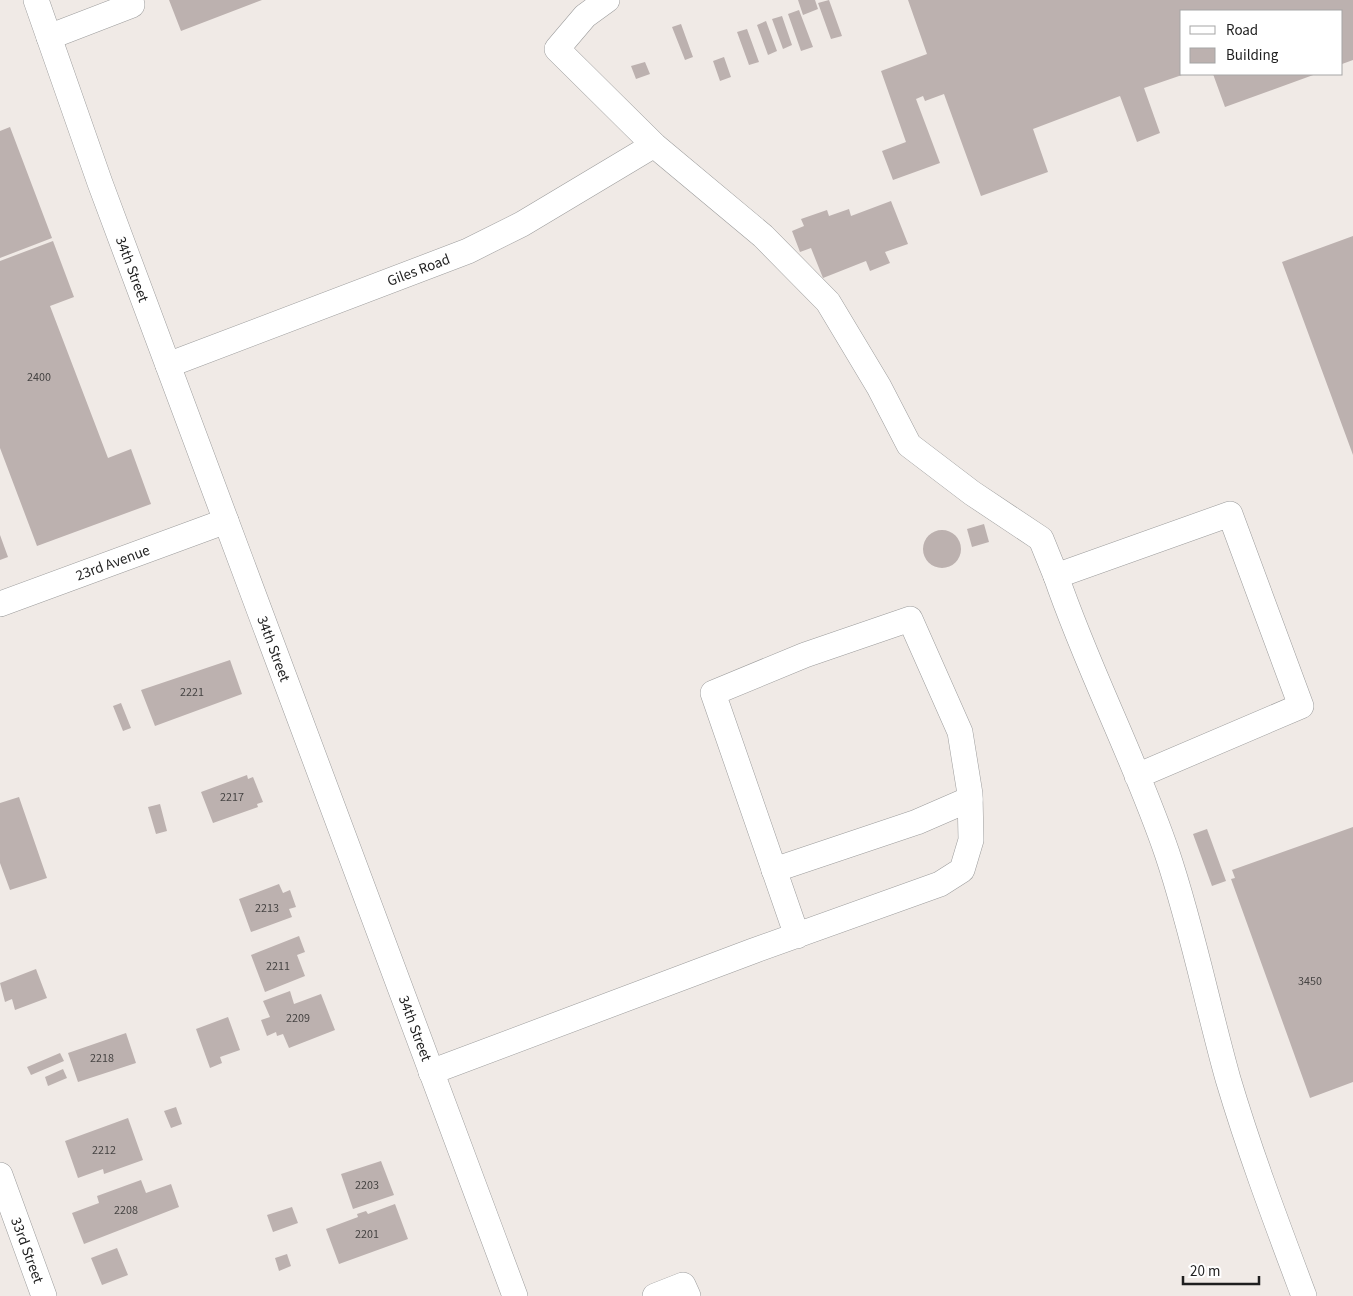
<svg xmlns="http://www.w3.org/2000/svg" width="1353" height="1296" font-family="'Source Sans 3',sans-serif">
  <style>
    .building { fill: #bcb1af }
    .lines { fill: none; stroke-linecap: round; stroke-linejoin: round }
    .minor-casing { stroke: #9c9c9c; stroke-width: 26 }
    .minor { stroke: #fff; stroke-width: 25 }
    .labels { text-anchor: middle; stroke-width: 4.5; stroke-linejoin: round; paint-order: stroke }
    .number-label { font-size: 12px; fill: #464443 }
    .street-label { font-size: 15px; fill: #1f1f1f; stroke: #fff }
  </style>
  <rect width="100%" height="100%" fill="#f0eae6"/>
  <path class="building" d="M169,0H262L181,31Z
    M798,0H815L818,9L803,15Z
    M829,0L842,36L831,39L818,3Z
    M908,0H1353V60L1342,64V11H1182V75L1144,88L1160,133L1137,142L1120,96L1033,129L1048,172L981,196L944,94L925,101L923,96L916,99L940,163L893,180L882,151L906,142L881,71L927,54Z
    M799,10L813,47L801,51L788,14Z
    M782,16L792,45L783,49L772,19Z
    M766,21L777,51L768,55L757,25Z
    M681,24L693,57L685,60L672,27Z
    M747,29L759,62L749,65L737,32Z
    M724,57L731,77L720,81L713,61Z
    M645,62L650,74L636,79L631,66Z
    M1213,74H1316L1225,107Z
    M10,127L52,238L0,258V131Z
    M891,201L908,244L885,252L890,263L870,271L866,261L823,278L811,248L800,252L792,231L804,226L801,219L827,210L829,216L849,209L851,216Z
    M1353,236V455L1282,262Z
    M53,241L74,297L50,306L108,458L131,449L151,504L37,546L0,448V261Z
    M984,524L989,542L972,547L967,529Z
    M923 549a19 19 0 1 1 38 0a19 19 0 1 1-38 0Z
    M0,535L8,557L0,560Z
    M230,660L242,694L155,726L141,690Z
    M121,703L131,728L123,731L113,706Z
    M247,775L248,779L253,777L263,802L257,804L258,807L213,823L201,792Z
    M19,797L47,878L10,890L0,863V803Z
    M160,804L167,831L156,834L148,807Z
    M1353,827V1082L1310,1098L1231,879L1235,878L1232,870Z
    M1207,829L1226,881L1212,886L1193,834Z
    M279,884L283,893L290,890L296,907L289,909L292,917L251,932L239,899Z
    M299,936L305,952L297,955L305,976L265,992L251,955Z
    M36,969L47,998L15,1010L12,999L5,1002L0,983Z
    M290,991L294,1004L321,994L335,1030L289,1048L283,1034L277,1036L276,1032L267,1036L261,1020L270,1017L263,1001Z
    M228,1017L240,1050L220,1057L222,1063L210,1068L196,1029Z
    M126,1033L136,1063L78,1082L68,1053Z
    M60,1053L64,1061L31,1075L27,1067Z
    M63,1069L67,1078L48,1086L45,1077Z
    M176,1107L182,1124L171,1128L164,1111Z
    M128,1118L143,1160L104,1174L103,1169L78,1178L65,1141Z
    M381,1161L394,1195L353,1209L341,1174Z
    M141,1180L146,1193L171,1184L179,1207L84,1244L72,1213L99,1203L97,1196Z
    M395,1204L408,1239L339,1264L326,1229L358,1217L357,1214L366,1211L368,1214Z
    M292,1207L298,1223L273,1232L267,1215Z
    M117,1248L128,1275L102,1285L91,1258Z
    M287,1254L291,1266L279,1271L275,1258Z"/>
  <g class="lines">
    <defs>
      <g id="minor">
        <path id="s1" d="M36,0L100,183L515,1296"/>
        <path d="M607,0L585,16L557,49L654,145L763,236L828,302L879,387L909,445L972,493L1041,539L1056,576"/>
        <path d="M49,37L132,5L131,0"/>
        <path id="s2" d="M168,365L468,251L522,224L654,145"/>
        <path id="s3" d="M0,604L226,521"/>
        <path d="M1137,776L1301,706L1230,514L1056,576C1088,670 1135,759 1167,853C1192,927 1207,1004 1228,1079C1250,1153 1277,1224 1304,1296"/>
        <path d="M774,870L917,822L970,799"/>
        <path d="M431,1072L753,951L940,884L962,870L971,840L970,794L960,732L910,619L805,655L713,693L797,936"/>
        <path id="s4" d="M0,1175L44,1296"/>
        <path d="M655,1296L683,1285L688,1296"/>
      </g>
    </defs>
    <use href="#minor" class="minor-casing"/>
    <use href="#minor" class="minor"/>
  </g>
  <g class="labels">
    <g class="number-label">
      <text x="39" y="381">2400</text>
      <text x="192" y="696">2221</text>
      <text x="232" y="801">2217</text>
      <text x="267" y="912">2213</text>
      <text x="278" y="970">2211</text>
      <text x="1310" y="985">3450</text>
      <text x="298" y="1022">2209</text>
      <text x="102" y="1062">2218</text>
      <text x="104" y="1154">2212</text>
      <text x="367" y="1189">2203</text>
      <text x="126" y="1214">2208</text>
      <text x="367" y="1238">2201</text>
    </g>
    <g class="street-label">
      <text dy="5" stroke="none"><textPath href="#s1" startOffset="286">34th Street</textPath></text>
      <text dy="5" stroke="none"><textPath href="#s2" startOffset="268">Giles Road</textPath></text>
      <text dy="5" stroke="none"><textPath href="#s3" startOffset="120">23rd Avenue</textPath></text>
      <text dy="5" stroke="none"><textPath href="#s1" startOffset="691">34th Street</textPath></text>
      <text dy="5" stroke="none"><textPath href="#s1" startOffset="1096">34th Street</textPath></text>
      <text dy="5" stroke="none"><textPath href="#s4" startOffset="80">33rd Street</textPath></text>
    </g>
  </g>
  <rect x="1180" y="10" width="162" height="65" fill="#ffffff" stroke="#a5a5a5"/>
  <rect x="1190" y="26" width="25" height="8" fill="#ffffff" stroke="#a5a5a5"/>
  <text x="1226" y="35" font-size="15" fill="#1f1f1f">Road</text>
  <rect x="1190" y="48" width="25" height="15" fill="#bcb1af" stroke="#a5a5a5"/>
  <text x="1226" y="60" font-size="15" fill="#1f1f1f">Building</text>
  <path d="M1183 1276v8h76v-8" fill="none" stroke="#1f1f1f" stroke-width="2.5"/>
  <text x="1190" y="1276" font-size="15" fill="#1f1f1f" stroke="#ffffff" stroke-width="4" paint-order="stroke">20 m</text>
</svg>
